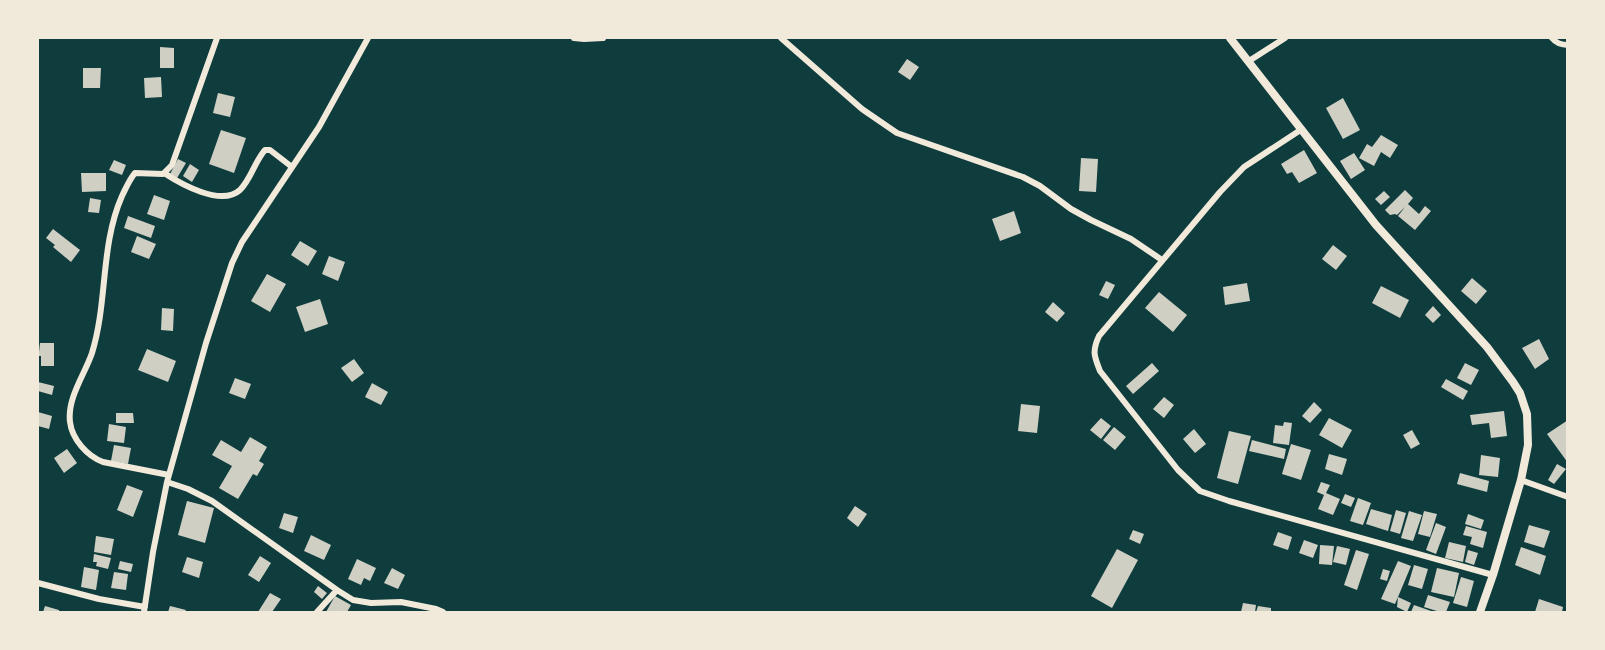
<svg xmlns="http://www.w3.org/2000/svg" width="1605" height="650" font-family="'Nunito Sans',sans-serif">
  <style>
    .building { fill: #cfcfc3 }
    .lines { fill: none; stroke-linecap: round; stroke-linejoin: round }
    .minor { stroke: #f1e9da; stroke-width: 6 }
    .secondary { stroke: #f1e9da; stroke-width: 8 }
  </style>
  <rect width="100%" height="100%" fill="#0f3d3e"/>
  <path class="building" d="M160,47L174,48V68H160Z
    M907,59L919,67L910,80L898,72Z
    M83,68H101L100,88H83Z
    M161,77L162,97L145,98L144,78Z
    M218,93L235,97L230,117L213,113Z
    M1343,98L1360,130L1343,139L1326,108Z
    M221,130L246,138L234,173L209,164Z
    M1381,135L1398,145L1390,158L1381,152L1374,166L1359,158L1367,144L1372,147Z
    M1304,150L1317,173L1299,183L1292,172L1287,174L1281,164Z
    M1354,153L1365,170L1351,179L1340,161Z
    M1081,158L1098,159L1096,192L1079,191Z
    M178,159L186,163L177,178L170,174Z
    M114,160L126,165L122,175L109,170Z
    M190,164L199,170L192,182L183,176Z
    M81,173H106V191L82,192Z
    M1405,190L1413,198L1408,204L1419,214L1425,206L1431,211L1415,230L1398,216L1405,207L1397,215L1395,214L1390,215L1385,210Z
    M1384,191L1390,197L1381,205L1375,199Z
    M154,195L170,201L164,220L147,214Z
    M90,198L101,200L99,213L88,212Z
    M1014,211L1021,233L1000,241L992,219Z
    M128,216L155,226L151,238L124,228Z
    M53,229L80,250L71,262L53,247L55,245L46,238Z
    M137,236L156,244L149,259L131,252Z
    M300,241L317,251L308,266L291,255Z
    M1333,245L1347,256L1336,270L1322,259Z
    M329,256L345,262L338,281L322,274Z
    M267,274L286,284L270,312L251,301Z
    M1472,278L1487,291L1476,304L1461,291Z
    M1106,281L1115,285L1108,299L1099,295Z
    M1247,283L1250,301L1225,305L1223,287Z
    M1381,286L1409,300L1400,318L1372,303Z
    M1159,292L1187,315L1173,332L1145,308Z
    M320,299L328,324L305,332L296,307Z
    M1053,302L1065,313L1057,322L1045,312Z
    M1433,306L1441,315L1433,323L1425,315Z
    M162,308L174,309L173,331L161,330Z
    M1539,339L1549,359L1535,369L1522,348Z
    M40,343H54V366H41V356H38V352H39Z
    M147,349L176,361L168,382L138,370Z
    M354,359L364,373L352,382L341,368Z
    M1152,363L1159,371L1133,394L1126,386Z
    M1465,363L1479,370L1471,385L1457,378Z
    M235,378L251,384L245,399L229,393Z
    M1446,379L1468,391L1463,400L1441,387Z
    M38,382L54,386L52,395L38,391Z
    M372,383L388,392L381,405L365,397Z
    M1164,397L1174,405L1164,418L1153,409Z
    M1314,402L1322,410L1310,423L1302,416Z
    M1021,404L1040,406L1037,433L1018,431Z
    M1504,411L1507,436L1491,438L1489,423L1472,425L1470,415Z
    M38,412L52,416L49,429L38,426Z
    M116,413H133L134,423H116Z
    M1101,418L1111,426L1101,439L1090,430Z
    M1329,418L1352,430L1342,448L1319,435Z
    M1568,420V463L1547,434Z
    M1284,422L1292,423L1289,445L1273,443L1275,425L1283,426Z
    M109,424L126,427L124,443L107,441Z
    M1114,427L1126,437L1115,450L1103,440Z
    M1194,429L1206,444L1195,453L1183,439Z
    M1412,430L1420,444L1411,449L1403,435Z
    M1229,431L1251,436L1238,484L1217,478Z
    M250,437L267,447L259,461L264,464L257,476L253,474L238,499L219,488L232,466L212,455L221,440L241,452Z
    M1252,440L1286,449L1284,459L1249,451Z
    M1291,444L1311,450L1301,480L1282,474Z
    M114,445L131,448L128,464L111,461Z
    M67,449L77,463L64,473L54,458Z
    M1329,454L1347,459L1342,475L1325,469Z
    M1481,455L1500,458L1498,477L1479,475Z
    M1557,464L1566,469L1554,484L1548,480Z
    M1460,473L1489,481L1487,492L1457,484Z
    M1321,482L1330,485L1326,493L1340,499L1333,515L1318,509L1324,495L1317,492Z
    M127,485L143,491L133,517L117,510Z
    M1345,494L1355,498L1351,507L1341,503Z
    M1358,498L1371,503L1363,525L1350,521Z
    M187,501L214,508L205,543L178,535Z
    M855,506L867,514L858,527L847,518Z
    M1371,509L1392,515L1388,531L1366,524Z
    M1396,510L1406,513L1400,534L1390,531Z
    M1409,511L1422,515L1413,541L1401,538Z
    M1424,511L1437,514L1430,537L1418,534Z
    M284,513L298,517L293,533L279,528Z
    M1468,514L1484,520L1481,529L1465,524Z
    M1436,523L1446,527L1436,554L1426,550Z
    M1529,525L1550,531L1544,548L1524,542Z
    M1466,526L1487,532L1483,548L1470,544L1472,537L1463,535Z
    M1133,530L1144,534L1140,544L1129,539Z
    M1278,532L1292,537L1288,550L1273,545Z
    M311,535L331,545L324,560L304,551Z
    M96,536L114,539L111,555L94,552Z
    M1304,540L1318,545L1313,558L1299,553Z
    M1449,542L1466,546L1463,562L1445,558Z
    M1320,545L1334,546L1332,565L1319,564Z
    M1337,546L1350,549L1346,565L1333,562Z
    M1521,547L1546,556L1540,575L1515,565Z
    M1117,549L1138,560L1112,608L1091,596Z
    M1356,550L1369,554L1357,590L1344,585Z
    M1468,550L1478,553L1474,565L1465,562Z
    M94,554L111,558L108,569L96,566L97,562H93Z
    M260,556L271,563L259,582L248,575Z
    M187,557L203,562L199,578L182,572Z
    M357,559L376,568L370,581L364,578L361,585L348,579Z
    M120,561L133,564L131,572L118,569Z
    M1398,561L1411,566L1398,597L1411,603L1407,612H1404L1405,611L1397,607L1398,597L1395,604L1381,599Z
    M1414,565L1428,569L1422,589L1408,585Z
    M84,567L99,570L96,590L81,587Z
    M392,568L405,575L398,589L384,583Z
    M1437,568L1459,573L1454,597L1431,592Z
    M1383,569L1390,571L1387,581L1380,579Z
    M114,572L128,574L126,590L111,588Z
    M1461,577L1474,581L1467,607L1453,603Z
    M318,586L327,593L322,599L314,592Z
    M270,593L281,599L272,612H258Z
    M1428,595L1450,602L1446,612H1440L1424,607Z
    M335,596L351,605L347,612H326Z
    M1539,599L1563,607L1562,612H1535Z
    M1243,603L1256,605L1255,612H1241Z
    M1414,605L1434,612H1411Z
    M45,606L59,610V612H43Z
    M170,606L186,610L185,612H168Z
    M1258,606L1271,608V612H1256Z"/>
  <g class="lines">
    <path class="minor" d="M574,38L584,39L603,38
      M781,38L862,109L897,133L1023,177L1040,186L1071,209L1091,220L1131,239L1162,260
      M1552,38C1556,43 1561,45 1568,45
      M1249,61L1285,38
      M1302,129L1244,167L1220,192L1099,336C1092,351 1094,356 1100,371L1178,470L1200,491L1229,501L1493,575
      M164,173C181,184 221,207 240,190C251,179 255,161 265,150H270L292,167
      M169,475L103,462C87,456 72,439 70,422C67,398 85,374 92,353C108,301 100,246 122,196C126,188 129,180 135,173L163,174L172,165L217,38
      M1521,480L1568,497
      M167,482L188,489L212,501L337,590L353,600L371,603L401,602L436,609L443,612
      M38,583L99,599L145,607
      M144,612L153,552L167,482L206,343L232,263L242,242L319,127L368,38
      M317,612L337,590"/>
    <path class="secondary" d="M1230,38L1376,225L1487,347L1513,382L1520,393L1527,414L1528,445L1521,480L1493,575L1480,612"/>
  </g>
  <rect width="1605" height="650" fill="none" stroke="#f1e9da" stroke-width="78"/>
</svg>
